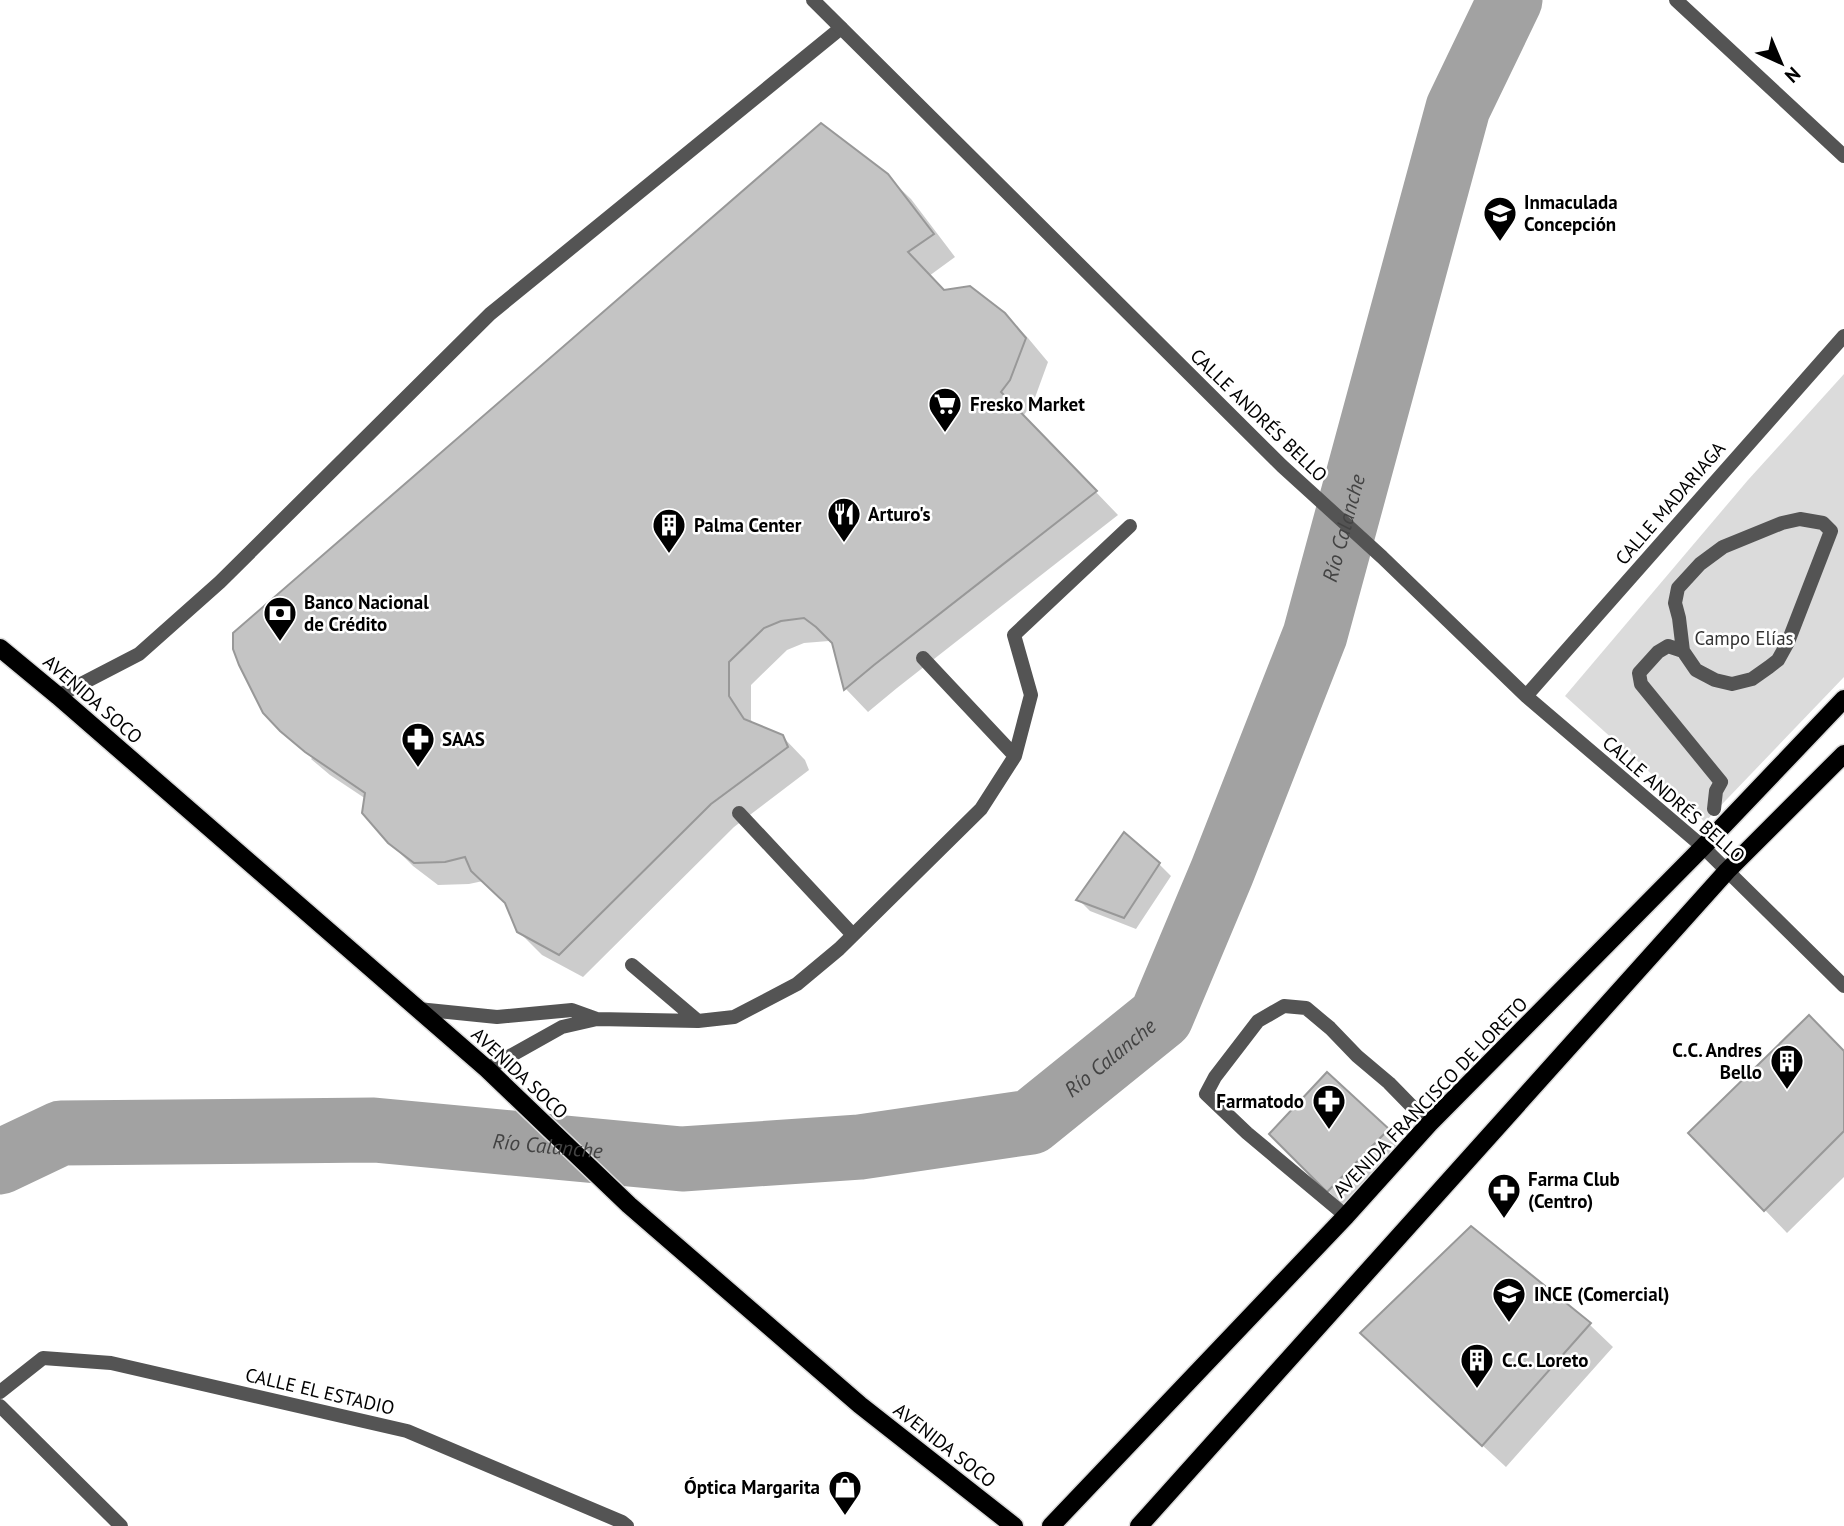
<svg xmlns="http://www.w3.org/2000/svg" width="1844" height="1526" font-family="'PT Sans',sans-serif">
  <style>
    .green { fill: #dbdbdb }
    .shadow { fill: #0003 }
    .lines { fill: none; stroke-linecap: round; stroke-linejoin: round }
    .river { stroke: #a2a2a2; stroke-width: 65 }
    .building { fill: #c4c4c4; stroke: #989898; stroke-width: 2 }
    .primary-casing { stroke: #dbdbdb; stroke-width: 21 }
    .lane { stroke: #545454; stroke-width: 14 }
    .street { stroke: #545454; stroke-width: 14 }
    .primary { stroke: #000; stroke-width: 18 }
    .labels { text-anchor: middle; stroke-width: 5; stroke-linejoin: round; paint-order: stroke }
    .poi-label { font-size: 19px; font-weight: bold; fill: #000; stroke: #fff; text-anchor: start }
    .street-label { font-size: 19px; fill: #000; stroke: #fff }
    .park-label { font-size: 19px; fill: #323232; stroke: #fff }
    .water-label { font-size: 21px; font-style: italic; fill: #434343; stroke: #fff }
  </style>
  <rect width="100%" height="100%" fill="#fff"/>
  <path class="green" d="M1844,374V677L1705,822L1565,696L1748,480Z"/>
  <path class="shadow" d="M887,176L911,199L955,257L929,276L944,292L1004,314L1028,338L1048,362L1033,403L1023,416L1118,515L897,688L868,712L846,689L834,644L829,641L804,643L787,650L751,685V720L754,725L782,736L805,760L809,770L734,827L583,977L542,955L518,931L508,905L483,881L469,884L438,885L413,866L389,842L366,799L330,775L311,759Z
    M1159,864L1171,876L1136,929L1090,911L1079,900Z
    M1844,1053V1177L1787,1233L1765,1210Z
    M1388,1130L1405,1147L1345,1208L1271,1134Z
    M1471,1228L1590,1325L1613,1347L1506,1467L1385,1356Z"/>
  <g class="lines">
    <path class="river" id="s1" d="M0,1162L61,1133L374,1130L682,1159L860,1147L1031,1122L1161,1017L1222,872L1315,635L1458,108L1510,0"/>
  </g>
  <path class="building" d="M821,123L888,174L934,234L908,252L944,290L970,286L1005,313L1026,338L1010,380L1001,392L1097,491L874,665L844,690L832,643L816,627L804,618L781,621L764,628L729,662V696L744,719L783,735L788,747L711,804L559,955L517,932L505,903L471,871L465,857L445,862L414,863L388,843L362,813L365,793L305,752L280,731L263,713L239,665L233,649V633Z
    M1124,832L1160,863L1124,918L1076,900Z
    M1809,1015L1844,1051V1131L1764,1211L1688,1133Z
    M1327,1072L1389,1129L1327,1192L1269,1134Z
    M1471,1226L1591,1323L1482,1446L1360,1333Z"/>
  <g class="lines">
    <defs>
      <path id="primary" d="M0,648L58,696L487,1069L629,1205L860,1405L1014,1526
        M1051,1526L1346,1216L1429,1124L1703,847L1844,699
        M1139,1526L1727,871L1844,754"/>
    </defs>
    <use href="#primary" class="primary-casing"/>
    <path class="lane" d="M923,658L1015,756
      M58,696L139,654L220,582L490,314L841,28
      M739,813L853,935
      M632,965L698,1021
      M418,1009L497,1017L572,1010L597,1019
      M487,1069L562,1027L597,1019L698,1021L734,1017L797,984L839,949L981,809L1015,756L1031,695L1014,635L1130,526
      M1346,1216L1247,1133L1206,1094L1215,1077L1258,1021L1284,1006L1306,1008L1330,1028L1357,1056L1389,1083L1429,1124"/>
    <path class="street" d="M813,0L1282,466L1382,557L1526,696L1703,847L1844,986
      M1676,0L1844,156
      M1683,651L1679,618L1675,603L1678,588L1700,564L1723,547L1782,523L1800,519L1823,523L1831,531L1788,642L1778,660L1769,667L1752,679L1732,684L1715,680L1696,670L1683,651L1668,646L1658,652L1639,673L1641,684L1721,782L1716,791L1714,809
      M1526,696L1844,336
      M0,1392L43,1358L111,1363L407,1431L622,1522L627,1526
      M0,1406L121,1526"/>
    <use href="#primary" class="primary"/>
  </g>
  <defs>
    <symbol id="school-pin" viewBox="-11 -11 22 30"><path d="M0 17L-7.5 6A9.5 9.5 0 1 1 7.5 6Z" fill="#000" stroke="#fff"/><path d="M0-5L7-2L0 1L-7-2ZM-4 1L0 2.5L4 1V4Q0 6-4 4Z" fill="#fff"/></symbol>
    <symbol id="supermarket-pin" viewBox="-11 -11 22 30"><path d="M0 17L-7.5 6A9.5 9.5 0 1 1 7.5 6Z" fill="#000" stroke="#fff"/><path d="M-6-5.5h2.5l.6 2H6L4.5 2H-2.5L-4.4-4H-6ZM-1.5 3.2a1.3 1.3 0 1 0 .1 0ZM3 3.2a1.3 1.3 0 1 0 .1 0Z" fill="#fff"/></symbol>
    <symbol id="restaurant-pin" viewBox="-11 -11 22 30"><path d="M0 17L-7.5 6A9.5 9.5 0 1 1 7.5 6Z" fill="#000" stroke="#fff"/><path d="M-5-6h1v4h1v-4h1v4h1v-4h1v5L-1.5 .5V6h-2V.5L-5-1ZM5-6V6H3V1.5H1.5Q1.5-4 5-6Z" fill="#fff"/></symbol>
    <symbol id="building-pin" viewBox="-11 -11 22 30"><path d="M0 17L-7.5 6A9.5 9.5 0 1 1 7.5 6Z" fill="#000" stroke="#fff"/><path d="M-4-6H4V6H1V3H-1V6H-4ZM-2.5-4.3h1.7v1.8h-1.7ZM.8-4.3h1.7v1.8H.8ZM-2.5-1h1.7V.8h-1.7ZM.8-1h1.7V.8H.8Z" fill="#fff"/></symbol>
    <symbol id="bank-pin" viewBox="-11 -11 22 30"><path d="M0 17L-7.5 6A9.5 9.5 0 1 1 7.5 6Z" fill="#000" stroke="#fff"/><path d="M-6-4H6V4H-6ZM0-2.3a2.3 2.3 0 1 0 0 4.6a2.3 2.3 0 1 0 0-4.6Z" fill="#fff"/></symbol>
    <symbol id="pharmacy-pin" viewBox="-11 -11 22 30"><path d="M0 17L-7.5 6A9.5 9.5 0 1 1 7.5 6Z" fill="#000" stroke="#fff"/><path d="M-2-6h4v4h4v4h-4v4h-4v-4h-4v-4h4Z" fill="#fff"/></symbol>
    <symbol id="shop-pin" viewBox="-11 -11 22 30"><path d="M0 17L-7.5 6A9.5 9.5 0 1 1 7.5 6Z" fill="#000" stroke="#fff"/><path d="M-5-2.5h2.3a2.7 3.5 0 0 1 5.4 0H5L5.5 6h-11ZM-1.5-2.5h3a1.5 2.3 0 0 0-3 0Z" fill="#fff"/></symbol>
  </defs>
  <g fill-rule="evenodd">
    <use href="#school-pin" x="1481" y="194" width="38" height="52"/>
    <use href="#supermarket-pin" x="926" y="385" width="38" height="52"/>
    <use href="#restaurant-pin" x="825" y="495" width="38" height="52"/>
    <use href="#building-pin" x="650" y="506" width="38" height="52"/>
    <use href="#bank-pin" x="261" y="594" width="38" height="52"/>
    <use href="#pharmacy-pin" x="399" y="720" width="38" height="52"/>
    <use href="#building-pin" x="1768" y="1042" width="38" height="52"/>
    <use href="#pharmacy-pin" x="1310" y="1082" width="38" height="52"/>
    <use href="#pharmacy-pin" x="1485" y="1171" width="38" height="52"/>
    <use href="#school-pin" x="1490" y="1275" width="38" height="52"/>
    <use href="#building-pin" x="1458" y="1341" width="38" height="52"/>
    <use href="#shop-pin" x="826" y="1468" width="38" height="52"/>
  </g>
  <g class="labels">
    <g class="poi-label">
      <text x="1524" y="209">Inmaculada<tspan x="1524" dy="22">Concepción</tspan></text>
      <text x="970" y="411">Fresko Market</text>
      <text x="868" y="521">Arturo's</text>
      <text x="694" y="532">Palma Center</text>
      <text x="304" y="609">Banco Nacional<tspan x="304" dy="22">de Crédito</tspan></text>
      <text x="442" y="746">SAAS</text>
      <text x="1762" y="1057" text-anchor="end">C.C. Andres<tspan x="1762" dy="22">Bello</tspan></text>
      <text x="1304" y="1108" text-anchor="end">Farmatodo</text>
      <text x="1528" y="1186">Farma Club<tspan x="1528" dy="22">(Centro)</tspan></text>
      <text x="1534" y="1301">INCE (Comercial)</text>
      <text x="1502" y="1367">C.C. Loreto</text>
      <text x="820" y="1494" text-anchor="end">Óptica Margarita</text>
    </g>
    <g class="street-label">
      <text transform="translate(1259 415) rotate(44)" y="7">CALLE ANDRÉS BELLO</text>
      <text transform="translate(1670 503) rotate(-49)" y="7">CALLE MADARIAGA</text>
      <text transform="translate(93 699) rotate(41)" y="7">AVENIDA SOCO</text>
      <text transform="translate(1674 799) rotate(41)" y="7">CALLE ANDRÉS BELLO</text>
      <text transform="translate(520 1073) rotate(43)" y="7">AVENIDA SOCO</text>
      <text transform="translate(1430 1097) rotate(-46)" y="7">AVENIDA FRANCISCO DE LORETO</text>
      <text transform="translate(320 1391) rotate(13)" y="7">CALLE EL ESTADIO</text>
      <text transform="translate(945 1445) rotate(38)" y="7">AVENIDA SOCO</text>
    </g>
    <g class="park-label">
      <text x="1744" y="645">Campo Elías</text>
    </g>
    <g class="water-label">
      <text dy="7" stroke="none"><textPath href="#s1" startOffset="1731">Río Calanche</textPath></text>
      <text dy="7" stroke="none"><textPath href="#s1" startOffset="1143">Río Calanche</textPath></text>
      <text dy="7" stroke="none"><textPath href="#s1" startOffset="555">Río Calanche</textPath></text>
    </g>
  </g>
  <g transform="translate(1781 63) rotate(136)" stroke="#ffffff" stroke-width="5" paint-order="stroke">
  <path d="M0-5L12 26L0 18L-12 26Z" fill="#000000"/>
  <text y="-10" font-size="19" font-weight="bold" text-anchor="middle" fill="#000000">N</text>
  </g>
</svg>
